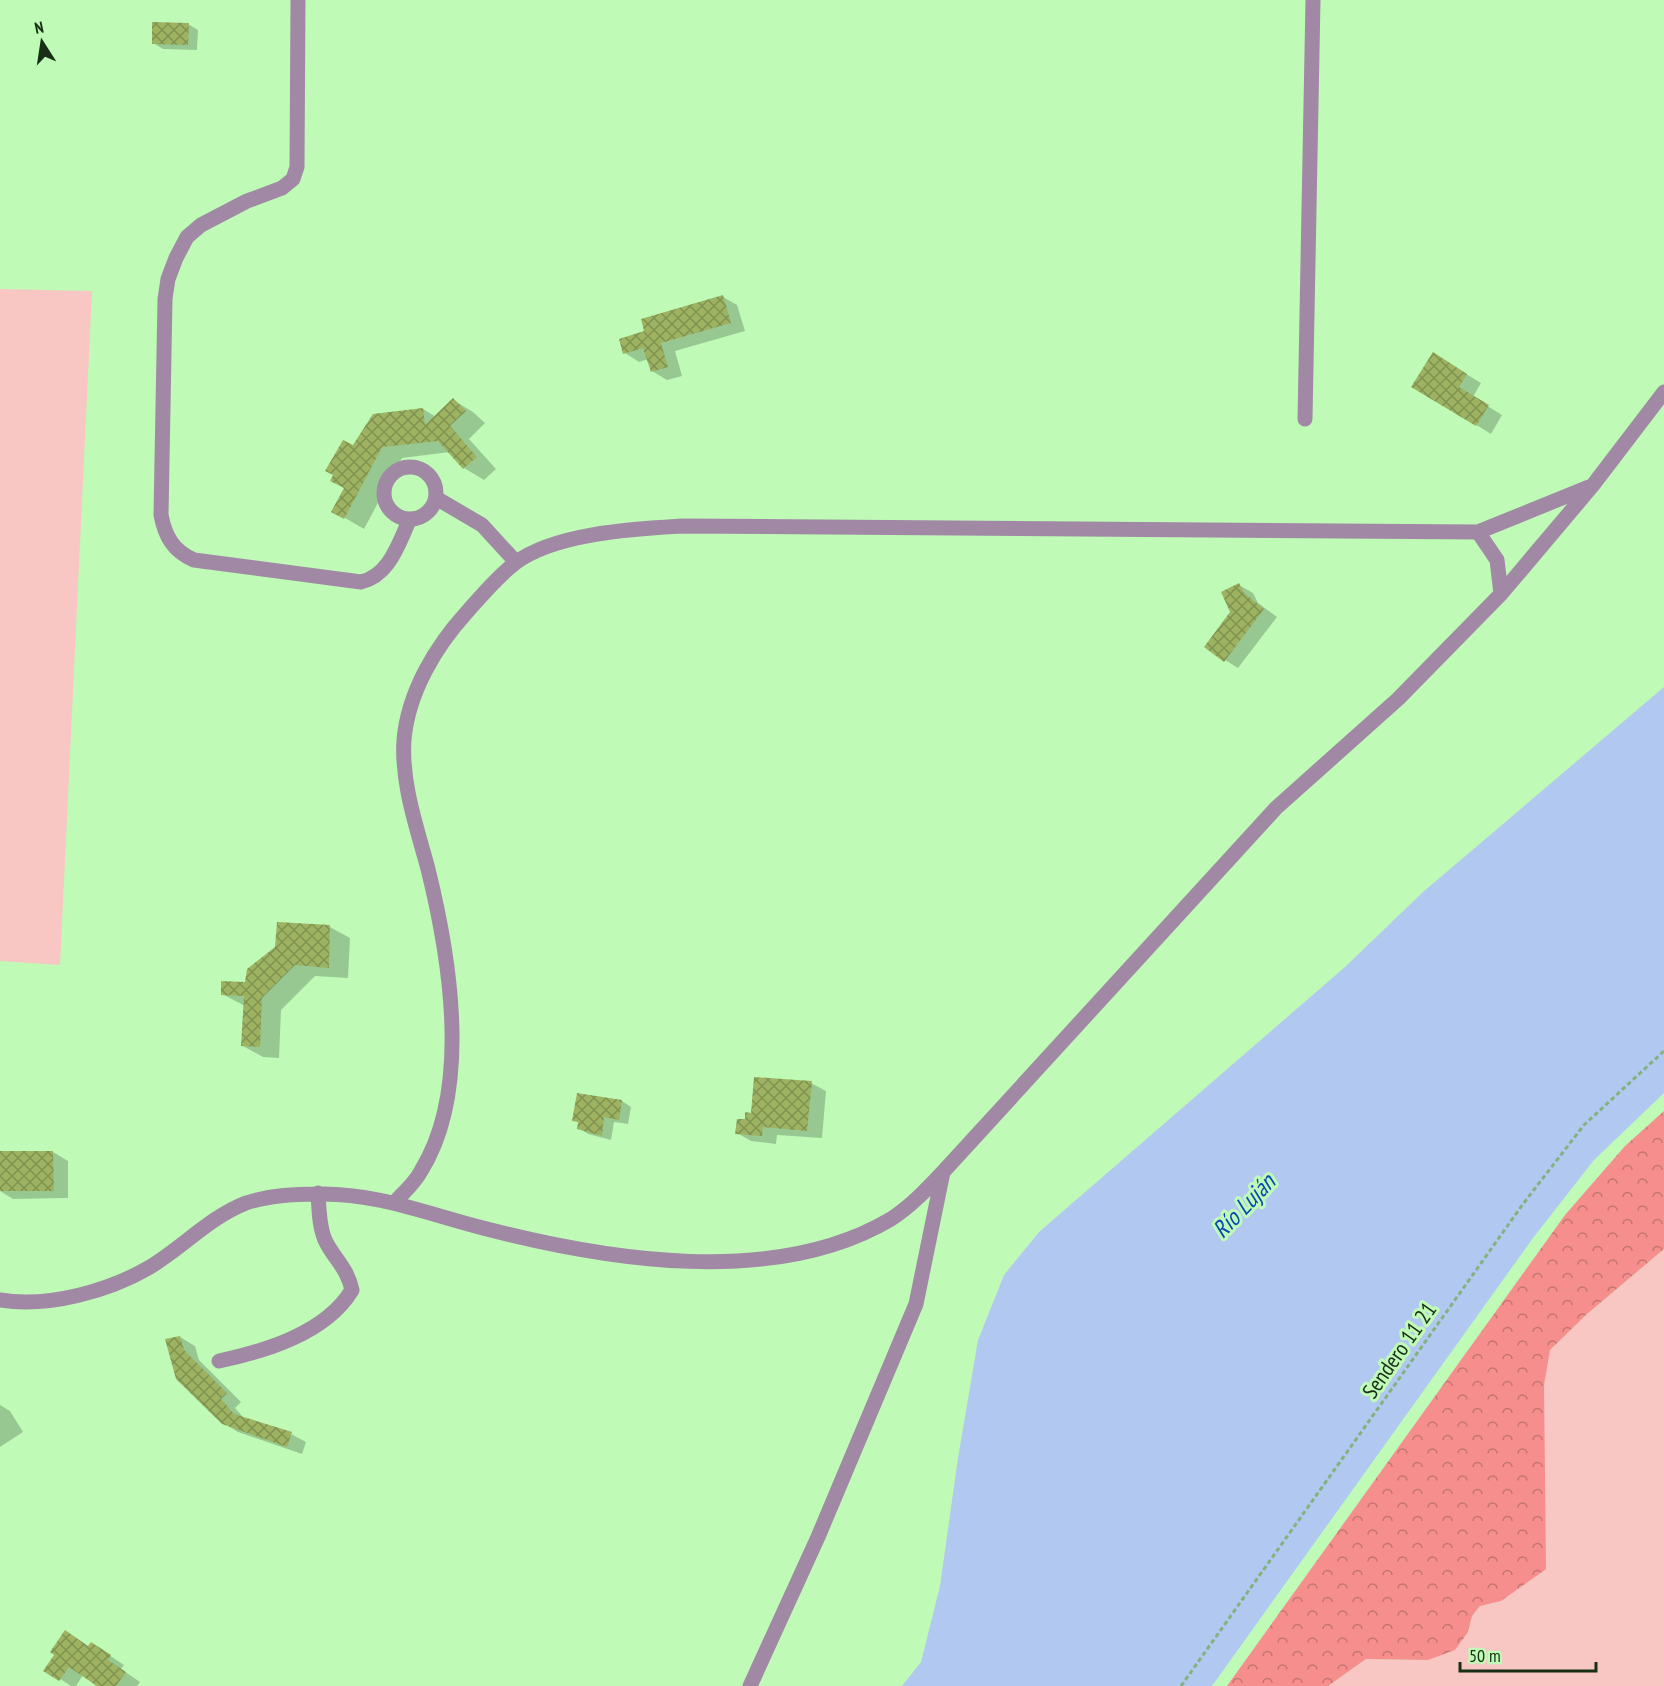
<svg xmlns="http://www.w3.org/2000/svg" width="1664" height="1686" font-family="'PT Sans Narrow',sans-serif">
  <style>
    .green { fill: #f8c6c3 }
    .forest { fill: url(#forest-crowns) }
    .water { fill: #b1c8f1 }
    .shadow { fill: #0003 }
    .building { fill: url(#building-cross-hatch) }
    .lines { fill: none; stroke-linecap: round; stroke-linejoin: round }
    .path { stroke: #83b27d; stroke-width: 3; stroke-dasharray: 4.5 3; stroke-linecap: butt }
    .street { stroke: #a189a5; stroke-width: 15 }
    .labels { text-anchor: middle; stroke-width: 6; stroke-linejoin: round; paint-order: stroke }
    .street-label { font-size: 22px; fill: #182f15; stroke: #bffbb7 }
    .water-label { font-size: 24px; font-style: italic; fill: #0847b6; stroke: #bffbb7 }
  </style>
  <defs>
    <pattern id="forest-crowns" width="20" height="18" patternUnits="userSpaceOnUse" patternTransform="scale(1.5)"><rect width="20" height="18" fill="#f58e8c"/><path d="M2 6a3 3 0 1 1 6 0M12 15a3 3 0 1 1 6 0" fill="none" stroke="#c57471"/></pattern>
    <pattern id="building-cross-hatch" width="8" height="8" patternUnits="userSpaceOnUse" patternTransform="scale(1.5)"><rect width="8" height="8" fill="#9db362"/><path d="M0 0l8 8M0 8l8-8" fill="none" stroke="#7f9250"/></pattern>
  </defs>
  <rect width="100%" height="100%" fill="#bffbb7"/>
  <path class="green" d="M0,289L92,291L60,965L0,961Z
    M1664,1249V1686H1328L1366,1659L1428,1660L1468,1632L1472,1616L1480,1606L1501,1601L1550,1350L1587,1314Z"/>
  <path class="forest" d="M1664,1111V1249L1587,1314L1550,1350L1544,1385L1546,1569L1501,1601L1480,1606L1472,1616L1468,1632L1455,1650L1428,1660L1366,1659L1328,1686H1227L1565,1215L1625,1146Z"/>
  <path class="water" d="M1664,687V1093L1594,1160L1533,1238L1212,1686H902L921,1662L940,1586L958,1458L978,1340L1004,1275L1039,1232L1345,967L1423,892Z"/>
  <path class="shadow" d="M188,24L198,30L197,50L163,49L153,43Z
    M723,297L737,305L745,331L675,351L682,376L667,380L652,371L648,359L639,362L625,353L646,332Z
    M1448,363L1481,383L1473,397L1502,415L1491,434L1413,386Z
    M453,400L473,412L485,423L469,439L496,469L484,480L464,468L450,452L402,458L364,529L333,511L345,488L353,447L423,409L436,417Z
    M1239,585L1253,593L1258,603L1277,617L1238,668L1225,660Z
    M330,927L350,938L348,978L315,976L281,1010L279,1058L263,1057L243,1046L245,1006L222,994L246,984Z
    M811,1083L826,1091L822,1138L777,1135L776,1144L751,1141L737,1133L753,1115Z
    M622,1101L631,1107L628,1124L614,1122L611,1140L588,1134L579,1128V1123L574,1120Z
    M53,1152L68,1161V1198L13,1199L0,1191V1153Z
    M180,1337L195,1346L199,1360L241,1402L235,1408L244,1418L291,1434L306,1442L302,1454L238,1432L223,1423L177,1379Z
    M0,1405L10,1411L23,1432L0,1447Z
    M90,1647L106,1653L124,1665L121,1669L140,1682L137,1686H96L83,1675L76,1686H71L46,1670Z"/>
  <path class="building" d="M152,22L189,23L188,45L152,44Z
    M723,295L731,323L661,343L668,367L651,372L643,348L623,354L619,339L644,331L641,319Z
    M1433,352L1467,374L1459,387L1489,405L1476,426L1411,387Z
    M453,398L466,411L450,426L477,457L463,469L438,441L382,447L344,519L331,512L344,488L330,481L333,475L325,471L343,440L353,445L373,414L423,408L425,425Z
    M1239,583L1244,593L1264,609L1224,662L1204,647L1230,612L1221,592Z
    M277,922L330,925L329,968L295,965L262,998L260,1047L241,1046L244,996L221,995V981L245,982L247,969L275,947Z
    M754,1077L812,1081L807,1131L763,1127L762,1136L735,1134L737,1119H745V1112L751,1113Z
    M577,1093L622,1100L619,1120L604,1117L602,1136L577,1129L578,1122L572,1121Z
    M0,1151H53L54,1191H0Z
    M180,1336L184,1350L227,1393L221,1399L234,1414L292,1432L287,1447L222,1424L176,1379L165,1339Z
    M65,1630L88,1646L91,1642L111,1655L108,1660L126,1672L116,1686H97L69,1667L59,1681L43,1671L54,1655L50,1652Z"/>
  <g class="lines">
    <path class="path" d="M1181,1686L1523,1204L1584,1125L1664,1051"/>
    <path class="street" d="M298,0L297,167L293,179L282,188L247,201L201,225L187,237L176,258L168,279L165,299L161,515C165,536 173,551 194,560L361,582C390,575 398,544 410,519
      M1305,419L1313,0
      M384 493a26 26 0 1 1 52 0a26 26 0 1 1-52 0Z
      M436,498L482,525L516,562
      M1478,532L1589,487
      M395,1202C403,1193 415,1183 421,1171C472,1089 450,958 428,869C417,828 401,783 404,740C408,692 436,646 467,612C482,595 497,577 515,563C555,533 633,529 682,526L1478,532L1497,560L1501,594
      M0,1300C48,1308 109,1291 150,1267C183,1247 210,1217 246,1203C267,1196 294,1194 316,1194C374,1192 428,1214 483,1228C606,1260 775,1288 891,1219C911,1206 927,1189 943,1172L1276,808L1398,699L1501,594L1593,485L1664,392
      M219,1361C266,1351 326,1333 352,1290C347,1267 334,1259 325,1240C319,1226 319,1209 318,1193
      M750,1686L818,1537L916,1304L943,1172"/>
  </g>
  <g class="labels">
    <g class="street-label">
      <text transform="translate(1399 1350) rotate(-55)" y="8">Sendero 11 21</text>
    </g>
    <g class="water-label">
      <text transform="translate(1244 1206) rotate(-46)" y="8">Río Luján</text>
    </g>
  </g>
  <g transform="translate(42 42) rotate(348)" stroke="#bffbb7" stroke-width="4.5" paint-order="stroke">
  <path d="M0-4.5L10 22L0 15L-10 22Z" fill="#182f15"/>
  <text y="-9" font-size="16" font-weight="bold" text-anchor="middle" fill="#182f15">N</text>
  </g>
  <path d="M1460 1662v9h136v-9" fill="none" stroke="#182f15" stroke-width="3"/>
  <text x="1469" y="1662" font-size="18" fill="#182f15" stroke="#bffbb7" stroke-width="4.5" paint-order="stroke">50 m</text>
</svg>
